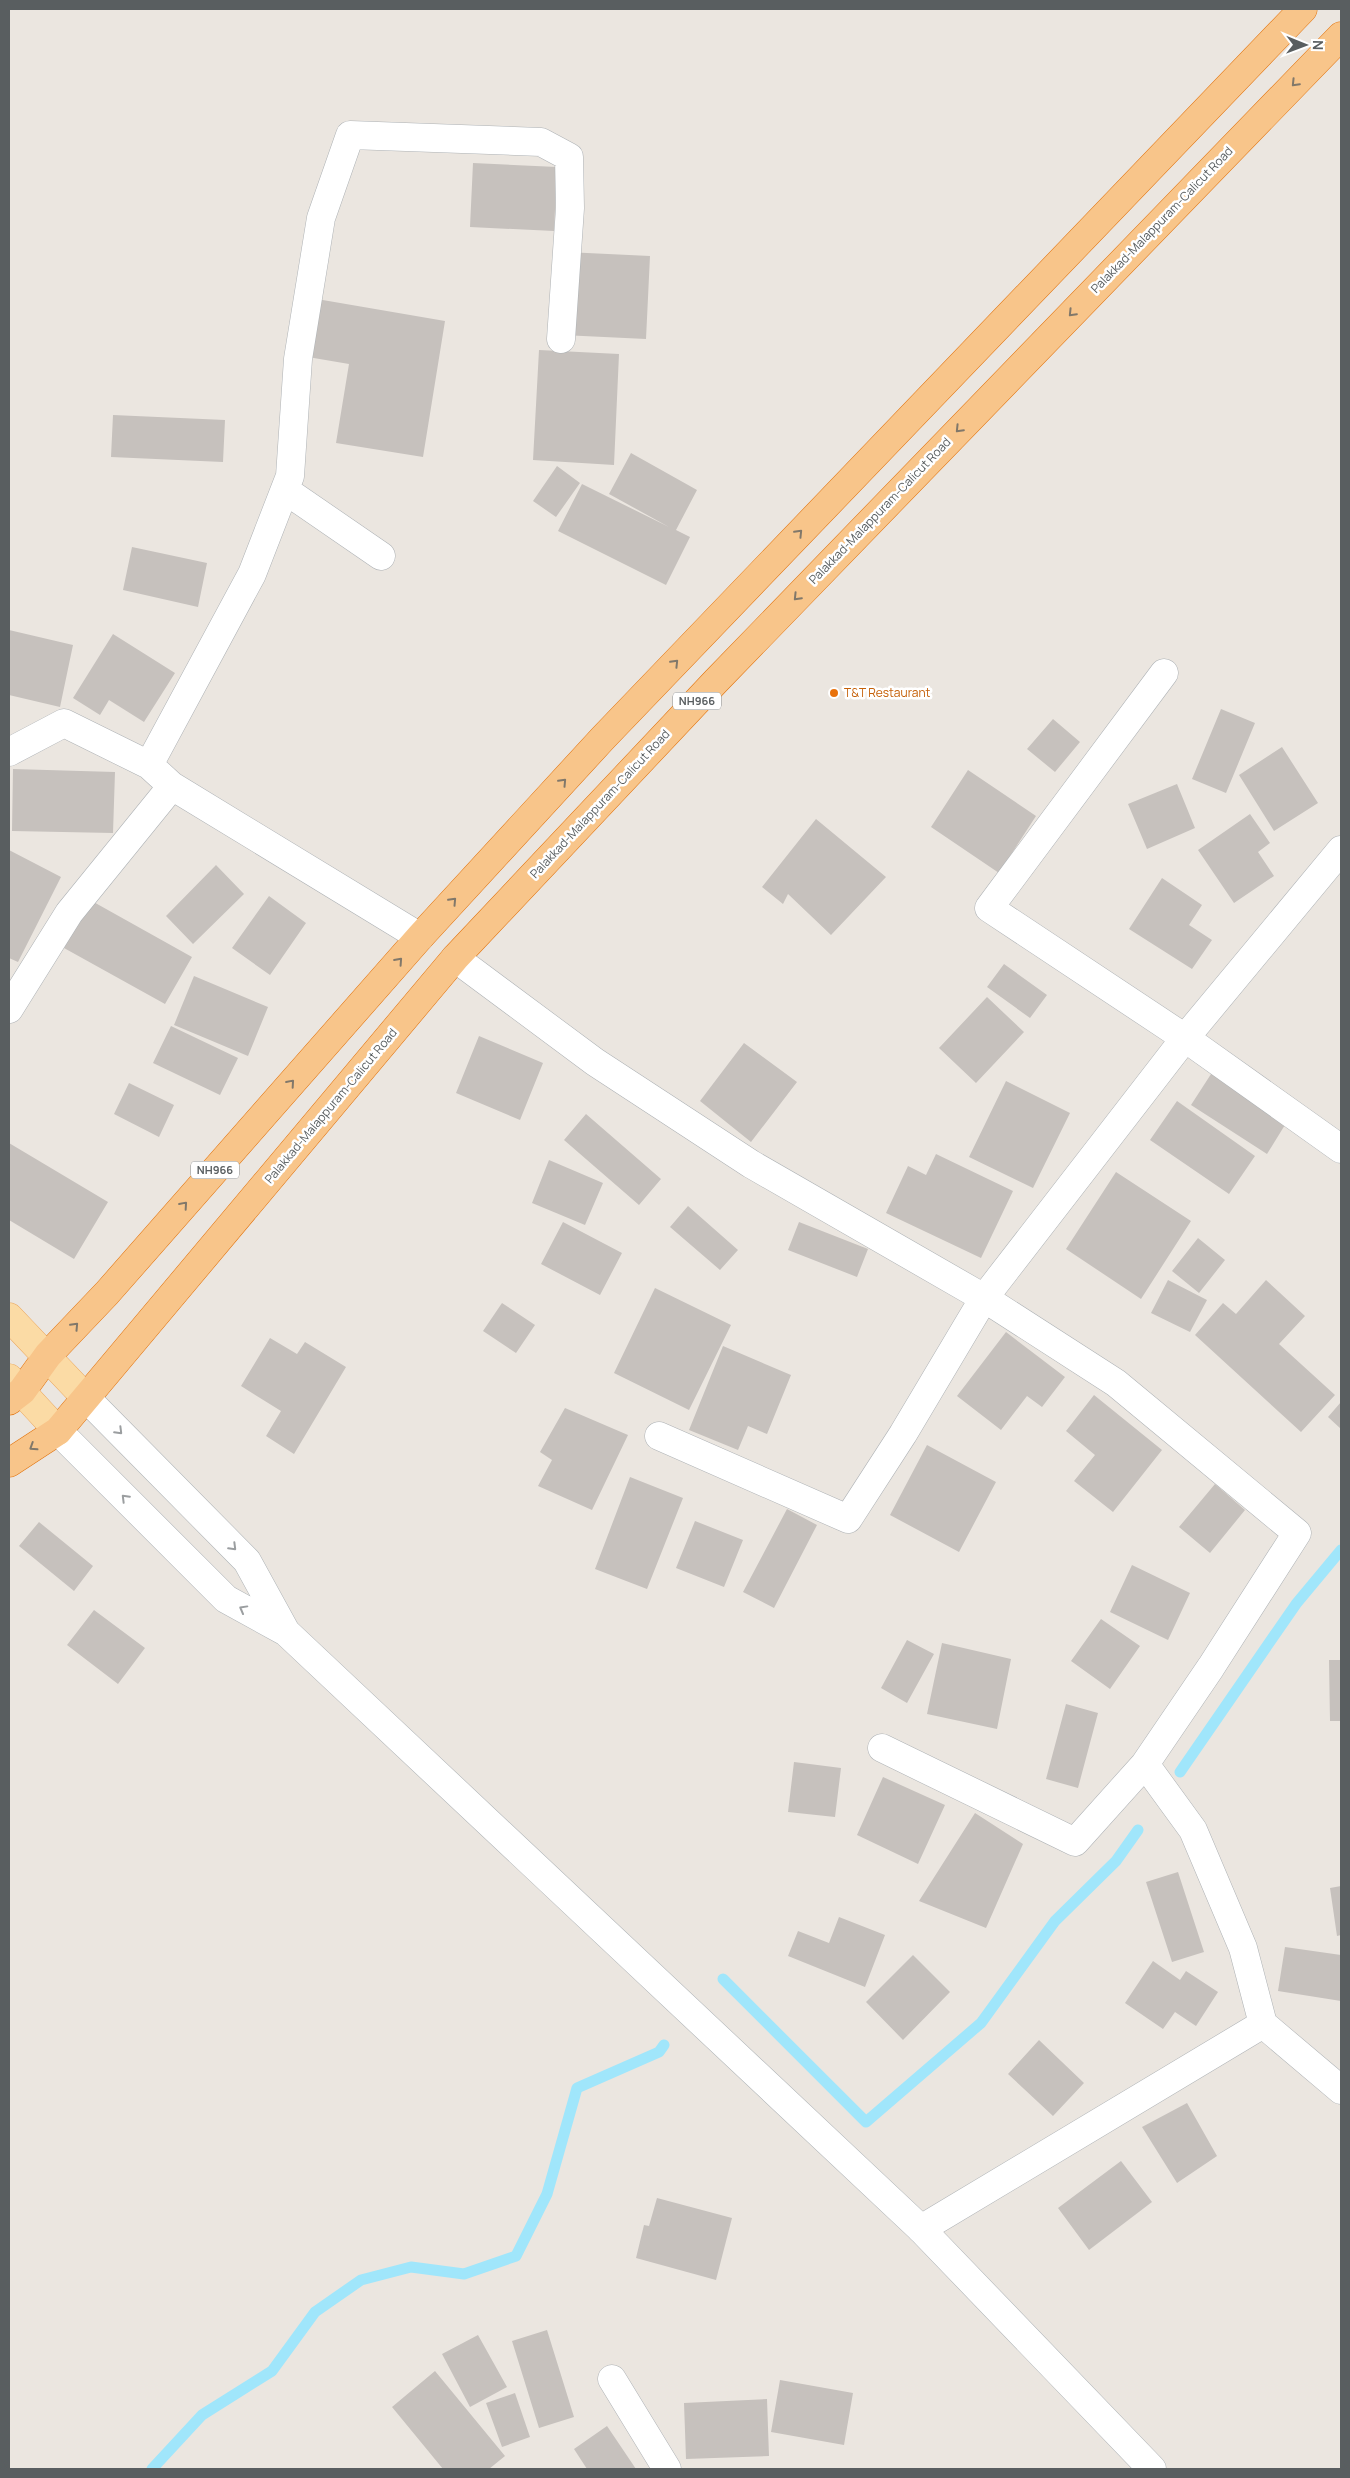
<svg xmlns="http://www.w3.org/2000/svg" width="1350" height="2478" font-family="Manrope,sans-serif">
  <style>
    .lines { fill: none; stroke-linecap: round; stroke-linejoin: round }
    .stream { stroke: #a0e6fb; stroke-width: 11 }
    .building { fill: #c6c1bd }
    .street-casing { stroke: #aeb2b5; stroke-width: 29 }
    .secondary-casing { stroke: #adb2b5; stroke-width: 29 }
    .primary-casing { stroke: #eaa45a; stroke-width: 29 }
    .highway-casing { stroke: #e1710a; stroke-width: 29 }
    .street { stroke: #fff; stroke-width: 28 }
    .secondary { stroke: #fff; stroke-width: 28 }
    .primary { stroke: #fbdba5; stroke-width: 28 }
    .highway { stroke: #f8c58a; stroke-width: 28 }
    .oneway { stroke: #81786a }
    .oneway2 { stroke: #9b9ea0 }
    .food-dot { fill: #e8710a; stroke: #fff; stroke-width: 2 }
    .labels { text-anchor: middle; stroke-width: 5; stroke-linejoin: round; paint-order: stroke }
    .shield { fill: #fff; stroke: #8b8e90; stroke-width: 1 }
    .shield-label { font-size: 11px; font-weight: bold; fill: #595e60 }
    .street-label { font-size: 12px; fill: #595e60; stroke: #fff }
    .food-label { font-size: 12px; fill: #c56008; stroke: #fff; text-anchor: start }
  </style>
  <rect width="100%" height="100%" fill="#ebe6e0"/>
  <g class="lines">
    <path class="stream" d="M1180,1772L1296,1604L1341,1550
      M723,1979L866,2122L981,2023L1055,1921L1116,1861L1138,1830
      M152,2469L202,2415L272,2371L315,2312L361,2280L411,2267L464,2274L516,2256L547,2194L577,2088L659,2052L664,2045"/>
  </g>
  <path class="building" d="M473,163L557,167L554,231L470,227Z
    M566,252L650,256L646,339L562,335Z
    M311,298L445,321L423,457L336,443L349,364L302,356Z
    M539,350L619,354L614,465L533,460Z
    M113,415L225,420L223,462L111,457Z
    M631,453L697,490L676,530L690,537L666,585L558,531L582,484L669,527L609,494Z
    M557,466L580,483L556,517L533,501Z
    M132,547L207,563L198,607L123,590Z
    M9,630L73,645L60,707L9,695Z
    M113,634L175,673L144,722L109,700L100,715L73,698Z
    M1221,709L1255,723L1226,793L1192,779Z
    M1053,719L1080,742L1055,772L1027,749Z
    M1282,747L1318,803L1274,831L1239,775Z
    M13,769L115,772L113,833L12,831Z
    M968,770L1036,816L999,873L931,827Z
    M1177,784L1195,828L1147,849L1128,804Z
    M1250,814L1270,843L1258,852L1274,876L1234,903L1198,850Z
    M816,819L886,877L831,935L788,894L783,904L762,887Z
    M9,850L61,877L18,962L9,958Z
    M216,865L244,894L193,944L166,916Z
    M1162,878L1202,905L1189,925L1212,940L1192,969L1129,929Z
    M269,896L306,923L270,975L232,948Z
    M90,900L192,957L165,1004L64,948Z
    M1004,964L1047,995L1030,1018L987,987Z
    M194,976L268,1007L248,1056L174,1025Z
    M987,997L1024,1032L976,1083L939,1048Z
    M171,1026L238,1058L220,1095L153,1063Z
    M479,1036L543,1063L520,1120L456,1093Z
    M744,1043L797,1082L751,1142L700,1101Z
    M1213,1071L1288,1120L1267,1154L1191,1105Z
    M1006,1081L1070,1113L1033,1188L969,1157Z
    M129,1083L174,1105L159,1137L114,1114Z
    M1177,1101L1255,1156L1229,1194L1150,1140Z
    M586,1114L661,1179L639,1205L564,1140Z
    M9,1143L108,1202L74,1259L9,1220Z
    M936,1154L1013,1191L981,1258L886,1213L908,1166L926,1175Z
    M549,1160L603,1183L585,1225L532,1203Z
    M1116,1172L1191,1221L1141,1299L1066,1249Z
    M688,1206L738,1250L720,1270L670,1227Z
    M563,1222L622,1253L600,1295L541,1264Z
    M799,1222L868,1249L857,1277L788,1250Z
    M1198,1238L1225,1260L1199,1293L1172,1271Z
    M1168,1280L1207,1300L1190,1332L1151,1313Z
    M1266,1280L1305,1316L1279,1344L1335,1395L1301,1432L1195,1335L1223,1303L1236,1314Z
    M655,1288L731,1325L689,1410L614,1373Z
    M502,1303L535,1325L516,1353L483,1331Z
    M1006,1332L1065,1377L1042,1407L1027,1396L1001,1430L957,1396Z
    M270,1338L297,1354L305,1342L346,1367L294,1454L266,1436L281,1411L241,1386Z
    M723,1346L791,1375L767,1434L748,1426L738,1450L689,1430Z
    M1094,1395L1162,1450L1113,1512L1074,1481L1095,1455L1066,1431Z
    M1341,1402V1429L1328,1417Z
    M565,1408L628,1435L592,1510L538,1486L552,1460L540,1452Z
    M927,1445L996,1482L959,1552L890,1515Z
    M630,1477L683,1498L647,1589L595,1569Z
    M1215,1484L1245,1510L1210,1553L1179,1527Z
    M787,1509L817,1525L774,1608L743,1592Z
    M695,1521L743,1540L724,1587L676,1568Z
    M39,1522L93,1566L74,1591L19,1546Z
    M1132,1565L1190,1593L1168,1640L1110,1612Z
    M94,1610L145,1648L118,1684L67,1645Z
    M1101,1619L1140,1646L1110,1689L1071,1661Z
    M907,1640L934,1654L907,1703L881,1688Z
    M942,1643L1011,1659L997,1729L927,1714Z
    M1329,1660H1341V1721H1330Z
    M1066,1704L1098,1713L1078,1788L1046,1779Z
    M794,1762L841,1768L835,1817L788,1812Z
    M883,1777L945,1805L918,1864L857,1835Z
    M975,1813L1023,1844L986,1928L919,1901Z
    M1178,1872L1204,1952L1172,1962L1146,1882Z
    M1341,1886V1935L1337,1936L1330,1888Z
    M839,1917L885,1935L865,1987L788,1956L798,1931L829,1943Z
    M1285,1947L1341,1955V2001L1278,1991Z
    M913,1955L950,1992L903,2040L866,2002Z
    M1153,1961L1180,1980L1186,1971L1218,1992L1196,2026L1175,2012L1163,2029L1125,2003Z
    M1039,2040L1084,2083L1053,2116L1008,2074Z
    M1187,2103L1217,2156L1177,2183L1142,2127Z
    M1121,2161L1152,2202L1089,2250L1058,2208Z
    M657,2198L732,2218L716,2280L636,2258L644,2225L649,2226Z
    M547,2330L574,2417L539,2428L512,2341Z
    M478,2335L507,2387L470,2407L442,2354Z
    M435,2371L505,2456L489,2469H443L392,2407Z
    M780,2380L853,2393L844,2445L771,2432Z
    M515,2393L530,2437L502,2447L486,2403Z
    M767,2399L769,2456L686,2459L684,2403Z
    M607,2426L636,2469H587L574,2449Z"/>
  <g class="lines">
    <defs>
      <path id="street" d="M285,490L381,556
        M9,752L64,723L149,765L172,786L420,937
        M149,765L252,574L290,476L298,359L321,218L350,135L541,142L569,157L570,208L561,339
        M1341,850L1185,1038L1341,1149
        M455,958L595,1062L751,1164L984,1298L1116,1383L1297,1533L1211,1667L1145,1764L1193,1830L1243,1948L1263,2024L1341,2090
        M9,1009L69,913L172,786
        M659,1436L848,1519L903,1434L984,1298L1185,1038L989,908L1164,673
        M882,1748L1075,1842L1145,1764
        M921,2229L1263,2024
        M612,2379L667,2469"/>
      <path id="secondary" d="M85,1397L247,1561L286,1632
        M58,1431L226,1599L286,1632L921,2229L1152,2469"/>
      <path id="primary" d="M9,1317L85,1397
        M9,1378L58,1431"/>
      <path id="highway" d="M9,1401L22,1391L48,1355L107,1293L420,937L603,738L1303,9
        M9,1463L58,1431L455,958L716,681L1341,36"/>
    </defs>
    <use href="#street" class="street-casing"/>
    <use href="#secondary" class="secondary-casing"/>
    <use href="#primary" class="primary-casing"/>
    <use href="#highway" class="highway-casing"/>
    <use href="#street" class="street"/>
    <use href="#secondary" class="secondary"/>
    <use href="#primary" class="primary"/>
    <use href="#highway" class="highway"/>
  </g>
  <defs><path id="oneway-chevron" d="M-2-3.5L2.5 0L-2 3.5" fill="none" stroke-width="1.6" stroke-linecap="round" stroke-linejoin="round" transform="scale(1.25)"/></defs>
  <g class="oneway">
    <use href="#oneway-chevron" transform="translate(1295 83) rotate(134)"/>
    <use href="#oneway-chevron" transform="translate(1072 313) rotate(134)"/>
    <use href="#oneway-chevron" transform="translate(959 429) rotate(134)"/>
    <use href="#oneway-chevron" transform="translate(799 533) rotate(-46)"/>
    <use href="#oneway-chevron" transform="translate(797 597) rotate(134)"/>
    <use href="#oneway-chevron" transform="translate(675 663) rotate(-46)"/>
    <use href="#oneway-chevron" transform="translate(563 782) rotate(-47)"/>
    <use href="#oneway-chevron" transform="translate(453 901) rotate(-47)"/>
    <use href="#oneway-chevron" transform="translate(399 961) rotate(-48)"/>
    <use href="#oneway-chevron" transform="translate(291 1083) rotate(-49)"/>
    <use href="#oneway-chevron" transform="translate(184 1205) rotate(-49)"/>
    <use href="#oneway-chevron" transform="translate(75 1326) rotate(-47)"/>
    <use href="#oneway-chevron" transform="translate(33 1447) rotate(147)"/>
  </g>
  <g class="oneway2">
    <use href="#oneway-chevron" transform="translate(119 1431) rotate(45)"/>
    <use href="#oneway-chevron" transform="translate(125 1498) rotate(-135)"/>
    <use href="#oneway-chevron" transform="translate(233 1547) rotate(45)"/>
    <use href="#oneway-chevron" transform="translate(243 1609) rotate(-151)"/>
  </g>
  <circle class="food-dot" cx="834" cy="693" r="5"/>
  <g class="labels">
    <g class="shield">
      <rect x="673" y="692.5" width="48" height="17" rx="4"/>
      <rect x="191" y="1161.5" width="48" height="17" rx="4"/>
    </g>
    <g class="shield-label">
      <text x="697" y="705">NH966</text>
      <text x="215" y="1174">NH966</text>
    </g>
    <g class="street-label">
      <text transform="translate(1162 220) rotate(-46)" y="4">Palakkad-Malappuram-Calicut Road</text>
      <text transform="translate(880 511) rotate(-46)" y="4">Palakkad-Malappuram-Calicut Road</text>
      <text transform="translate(600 804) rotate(-47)" y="4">Palakkad-Malappuram-Calicut Road</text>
      <text transform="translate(331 1106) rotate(-50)" y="4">Palakkad-Malappuram-Calicut Road</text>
    </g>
    <g class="food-label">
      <text x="844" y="697">T&amp;T Restaurant</text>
    </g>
  </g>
  <rect width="1350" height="2478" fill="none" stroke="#595e60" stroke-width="20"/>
  <g transform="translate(1305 45) rotate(91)" stroke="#ffffff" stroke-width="4" paint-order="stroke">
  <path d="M0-4L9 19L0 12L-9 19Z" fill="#595e60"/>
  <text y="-8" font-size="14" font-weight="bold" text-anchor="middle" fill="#595e60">N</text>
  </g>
</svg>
